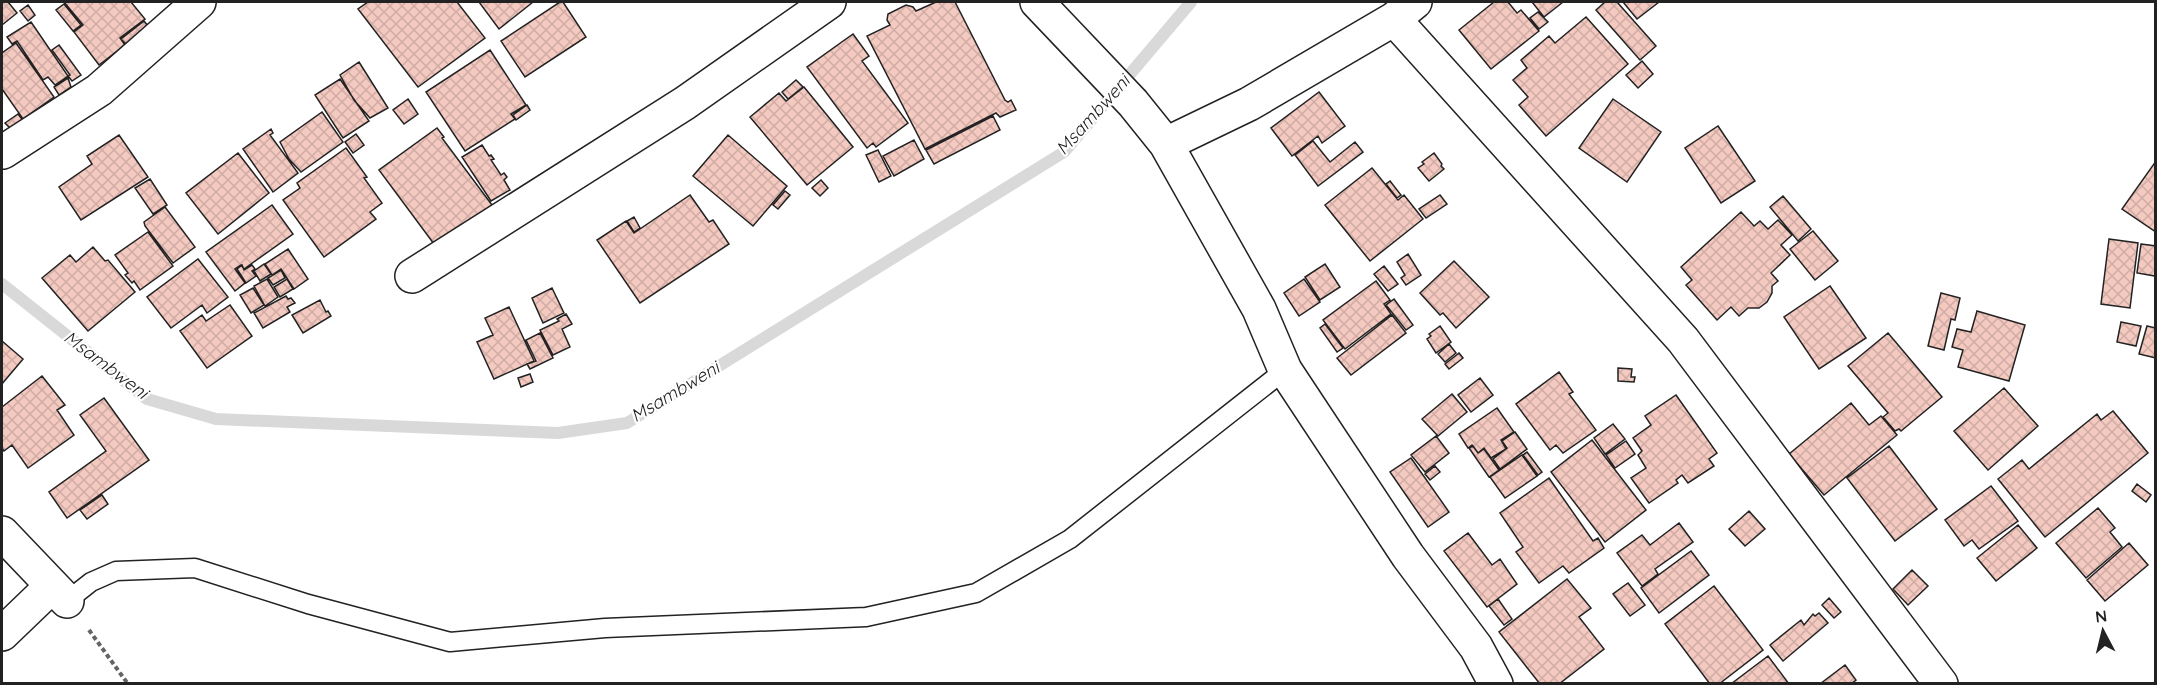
<svg xmlns="http://www.w3.org/2000/svg" width="2157" height="685" font-family="Quicksand,sans-serif">
  <style>
    .lines { fill: none; stroke-linecap: round; stroke-linejoin: round }
    .stream { stroke: #d9d9d9; stroke-width: 12 }
    .building { fill: url(#building-cross-hatch); stroke: #222; stroke-width: 1.5 }
    .lane-casing { stroke: #222; stroke-width: 21 }
    .street-casing { stroke: #222; stroke-width: 36 }
    .path { stroke: #646464; stroke-width: 4; stroke-dasharray: 4.5 3; stroke-linecap: butt }
    .lane { stroke: #fff; stroke-width: 18 }
    .street { stroke: #fff; stroke-width: 33 }
    .labels { text-anchor: middle; stroke-width: 4.5; stroke-linejoin: round; paint-order: stroke }
    .water-label { font-size: 18px; font-style: italic; fill: #222; stroke: #fff }
  </style>
  <defs>
    <pattern id="building-cross-hatch" width="8" height="8" patternUnits="userSpaceOnUse" patternTransform="scale(1.5)"><rect width="8" height="8" fill="#f3c9c0"/><path d="M0 0l8 8M0 8l8-8" fill="none" stroke="#d0aca5"/></pattern>
  </defs>
  <rect width="100%" height="100%" fill="#fff"/>
  <g class="lines">
    <path class="stream" d="M2,284L147,399L216,419L558,433L627,423L1064,152L1191,2"/>
  </g>
  <path class="building" d="M2,2H8L17,13L2,25Z
    M64,2H131L145,19L120,38L125,45L99,65L74,32L83,25Z
    M368,2H457L485,38L418,87L358,9Z
    M479,2H533L499,29Z
    M560,2H563L586,37L525,77L501,41Z
    M936,2H955L1005,100L1008,102L1011,100L1016,110L1000,117L996,113L925,149L867,36L890,25L887,20L888,14L906,5L913,7L916,11Z
    M1494,2H1508L1517,13L1521,10L1539,31L1491,69L1459,30Z
    M1532,2H1563L1544,17Z
    M1605,2H1617L1656,46L1640,60L1596,10Z
    M1623,2H1659L1637,19Z
    M64,4L81,25L73,31L56,10Z
    M28,5L35,15L28,21L20,11Z
    M1538,12L1548,22L1539,29L1530,18Z
    M1586,17L1628,64L1546,136L1519,105L1528,97L1513,80L1527,68L1521,60L1549,36L1555,43Z
    M144,21L148,26L126,44L121,39Z
    M31,22L68,76L55,85L48,77L43,80L17,41L12,44L7,37Z
    M853,34L869,56L862,61L908,123L876,147L873,143L867,148L807,67Z
    M16,43L54,97L23,119L2,89V53Z
    M59,45L81,75L72,81L68,76L70,75L52,50Z
    M490,50L526,105L511,114L515,119L465,151L426,92Z
    M1642,61L1653,74L1638,88L1626,75Z
    M359,62L388,108L370,118L354,100L340,75Z
    M68,78L71,87L59,95L54,87Z
    M340,79L369,121L343,138L315,95Z
    M796,80L803,87L788,99L782,92Z
    M804,87L853,147L807,185L750,117L779,93L786,101Z
    M1319,92L1345,126L1322,143L1318,136L1292,156L1271,128Z
    M408,99L418,114L404,124L393,110Z
    M1613,99L1661,132L1627,182L1579,148Z
    M527,105L530,110L516,120L513,115Z
    M322,112L343,142L301,172L289,159L280,142Z
    M18,114L25,123L14,132L5,123Z
    M993,116L1000,130L934,164L926,150Z
    M1718,126L1755,181L1721,203L1685,148Z
    M437,128L444,137L442,138L495,209L434,244L379,170Z
    M271,129L273,133L270,135L298,173L273,192L243,149Z
    M356,134L364,145L353,153L345,142Z
    M119,135L148,177L81,220L59,187L92,164L87,156Z
    M728,135L787,186L753,226L693,176Z
    M914,140L924,159L894,176L883,156Z
    M1313,141L1330,162L1355,142L1363,152L1318,186L1295,155Z
    M482,145L489,156L491,155L494,159L491,160L501,175L504,173L507,177L504,180L510,190L491,201L462,157Z
    M346,148L367,177L364,178L382,203L370,212L376,219L324,257L283,200L300,188L297,183Z
    M878,150L891,176L879,182L866,155Z
    M238,153L269,193L218,234L186,193Z
    M1434,153L1442,164L1441,166L1444,169L1429,181L1418,168L1424,164L1422,162Z
    M2156,161V232L2122,209Z
    M1372,168L1398,200L1404,195L1423,219L1370,261L1325,205Z
    M150,179L167,205L153,214L135,188Z
    M821,180L828,188L820,196L812,188Z
    M1390,181L1401,195L1397,198L1386,184Z
    M785,191L790,195L778,209L773,205Z
    M690,195L709,222L713,220L729,244L640,303L597,240L626,221L634,233Z
    M1440,195L1447,204L1426,218L1419,209Z
    M1783,196L1811,229L1798,241L1770,207Z
    M272,205L293,234L244,269L241,265L235,269L245,283L235,291L206,252Z
    M165,207L195,247L173,263L145,226L144,222Z
    M1741,212L1754,226L1760,221L1768,229L1778,220L1792,235L1781,245L1790,255L1771,273L1778,281L1772,286V293L1767,302L1759,308H1748L1739,316L1731,307L1717,320L1686,285L1692,280L1681,267Z
    M634,217L640,228L634,232L627,221Z
    M1813,231L1838,261L1815,280L1790,249Z
    M148,232L173,266L140,290L134,281L132,283L125,275L128,273L115,255Z
    M2109,239L2138,243L2130,308L2101,304Z
    M2141,244L2156,246L2155,276L2137,273Z
    M93,247L105,261L108,260L135,292L88,331L42,278L70,255L76,262Z
    M288,249L308,279L294,289L281,269L272,275L265,264Z
    M1408,254L1421,275L1406,285L1401,278L1405,275L1397,262Z
    M198,259L228,297L207,313L202,305L171,328L147,297Z
    M1454,261L1489,297L1456,328L1443,313L1440,315L1420,293Z
    M264,264L271,274L260,281L254,271Z
    M1325,264L1340,287L1320,300L1305,277Z
    M242,265L244,270L252,265L255,269L252,271L256,276L246,283L237,269Z
    M1384,266L1398,284L1388,291L1374,274Z
    M281,270L285,278L273,285L268,278Z
    M267,279L278,297L265,306L254,286Z
    M287,279L293,289L280,297L274,287Z
    M1304,279L1320,302L1299,316L1284,293Z
    M1376,281L1390,300L1384,304L1391,314L1345,349L1323,320Z
    M1830,286L1866,338L1819,369L1784,317Z
    M253,288L264,305L251,313L240,295Z
    M552,288L564,313L543,323L532,298Z
    M1941,293L1960,298L1955,320L1951,319L1944,350L1928,346Z
    M286,296L288,299L291,298L295,303L287,307L290,312L263,328L254,313Z
    M1394,299L1413,325L1406,330L1386,305Z
    M320,300L326,312L328,311L331,316L303,333L292,315Z
    M230,305L252,336L207,368L180,331L202,315L206,321Z
    M509,307L534,361L494,379L477,342L493,335L485,318Z
    M1977,311L2025,325L2009,381L1958,367L1963,350L1952,347L1957,329L1971,332Z
    M566,314L572,324L562,329L570,347L553,355L540,330L559,321L557,319Z
    M1392,315L1406,333L1351,375L1337,358Z
    M2121,322L2141,326L2136,346L2117,342Z
    M1325,324L1343,348L1337,352L1320,328Z
    M1440,326L1451,342L1436,353L1427,339L1431,336L1429,334Z
    M2147,326L2156,328V358L2139,354Z
    M540,333L553,358L530,369L527,364L536,361L526,340Z
    M1888,333L1942,397L1901,431L1899,429L1895,431L1883,417L1888,413L1848,366Z
    M2,341L23,359L2,384Z
    M1449,344L1456,353L1445,362L1438,354Z
    M1459,353L1463,358L1449,369L1445,364Z
    M1618,368L1632,369L1631,377H1635L1634,382L1618,381Z
    M1559,372L1573,392L1569,394L1596,430L1563,453L1556,445L1550,450L1516,404Z
    M530,374L533,382L521,387L518,378Z
    M42,376L65,405L57,410L74,435L28,468L12,445L4,451L2,448V407Z
    M1480,378L1493,395L1471,412L1458,395Z
    M2004,388L2038,426L1988,470L1954,431Z
    M1452,394L1467,412L1438,436L1422,419Z
    M1676,395L1717,453L1709,459L1714,466L1688,483L1682,475L1676,480L1678,483L1649,503L1631,478L1646,468L1638,455L1642,451L1633,438L1651,425L1645,416Z
    M104,398L149,460L67,518L49,492L106,451L80,415Z
    M1851,403L1869,425L1881,416L1897,435L1824,495L1789,454Z
    M1497,408L1514,432L1501,440L1506,449L1491,458L1484,448L1478,453L1472,445L1468,448L1459,434Z
    M2113,411L2148,453L2045,537L1998,479L2022,460L2029,469L2097,414L2101,420Z
    M1613,424L1625,439L1605,454L1594,438Z
    M1515,432L1527,449L1500,469L1493,459L1507,448L1502,441Z
    M1436,436L1449,453L1425,472L1411,455Z
    M1592,440L1646,510L1605,542L1551,472Z
    M1626,441L1635,454L1615,468L1606,455Z
    M1473,446L1478,453L1484,449L1499,470L1489,477L1469,448Z
    M1889,446L1937,509L1895,541L1847,478Z
    M1527,452L1542,472L1538,475L1523,455Z
    M1522,455L1537,476L1505,498L1490,477Z
    M1411,458L1449,512L1428,527L1390,472Z
    M1435,466L1440,472L1430,480L1425,474Z
    M1549,478L1593,541L1598,538L1604,548L1569,573L1563,566L1539,583L1516,552L1523,547L1500,513Z
    M2137,484L2151,495L2146,502L2132,491Z
    M1991,486L2018,521L1979,549L1972,540L1964,546L1945,520Z
    M102,495L108,504L87,519L80,510Z
    M2098,508L2115,528L2110,532L2122,547L2086,578L2056,543Z
    M1749,511L1765,529L1745,546L1729,529Z
    M1679,523L1693,542L1655,569L1658,574L1642,586L1617,553L1642,535L1650,545Z
    M2018,525L2037,548L1996,581L1977,558Z
    M1468,533L1492,565L1500,559L1517,584L1487,607L1444,551Z
    M2129,543L2148,565L2105,601L2087,580Z
    M1691,551L1709,575L1659,613L1641,588Z
    M1912,570L1928,586L1908,605L1893,589Z
    M1567,579L1591,608L1579,617L1604,649L1559,684H1540L1499,632Z
    M1628,583L1645,605L1630,616L1613,594Z
    M1714,586L1763,650L1719,684H1710L1665,624Z
    M1829,598L1841,612L1834,618L1822,605Z
    M1498,599L1512,619L1504,625L1489,606Z
    M1819,613L1828,623L1783,661L1770,645L1801,620L1804,625L1813,614L1815,616Z
    M1768,656L1789,684H1731Z
    M1845,665L1856,680L1851,684H1820Z"/>
  <g class="lines">
    <defs>
      <path id="lane" d="M67,601L91,582L116,571L195,568L308,604L450,642L605,628L866,617L976,593L1070,539L1285,370"/>
      <path id="street" d="M1037,2L1133,103L1166,144L1259,309L1285,370L1408,556L1476,647L1496,684
        M1394,19L1415,2
        M1166,144L1249,104L1394,19L1683,340L1941,684
        M3,152L99,90L199,2
        M412,276L685,103L829,2
        M2,533L67,601
        M2,634L52,586"/>
    </defs>
    <use href="#lane" class="lane-casing"/>
    <use href="#street" class="street-casing"/>
    <path class="path" d="M89,630L128,684"/>
    <use href="#lane" class="lane"/>
    <use href="#street" class="street"/>
  </g>
  <g class="labels">
    <g class="water-label">
      <text transform="translate(1093 115) rotate(-48)" y="6">Msambweni</text>
      <text transform="translate(106 365) rotate(37)" y="6">Msambweni</text>
      <text transform="translate(675 392) rotate(-31)" y="6">Msambweni</text>
    </g>
  </g>
  <rect width="2157" height="685" fill="none" stroke="#222222" stroke-width="6"/>
  <g transform="translate(2103 631) rotate(353)" stroke="#ffffff" stroke-width="4.5" paint-order="stroke">
  <path d="M0-4.5L10 22L0 15L-10 22Z" fill="#222222"/>
  <text y="-9" font-size="16" font-weight="bold" text-anchor="middle" fill="#222222">N</text>
  </g>
</svg>
